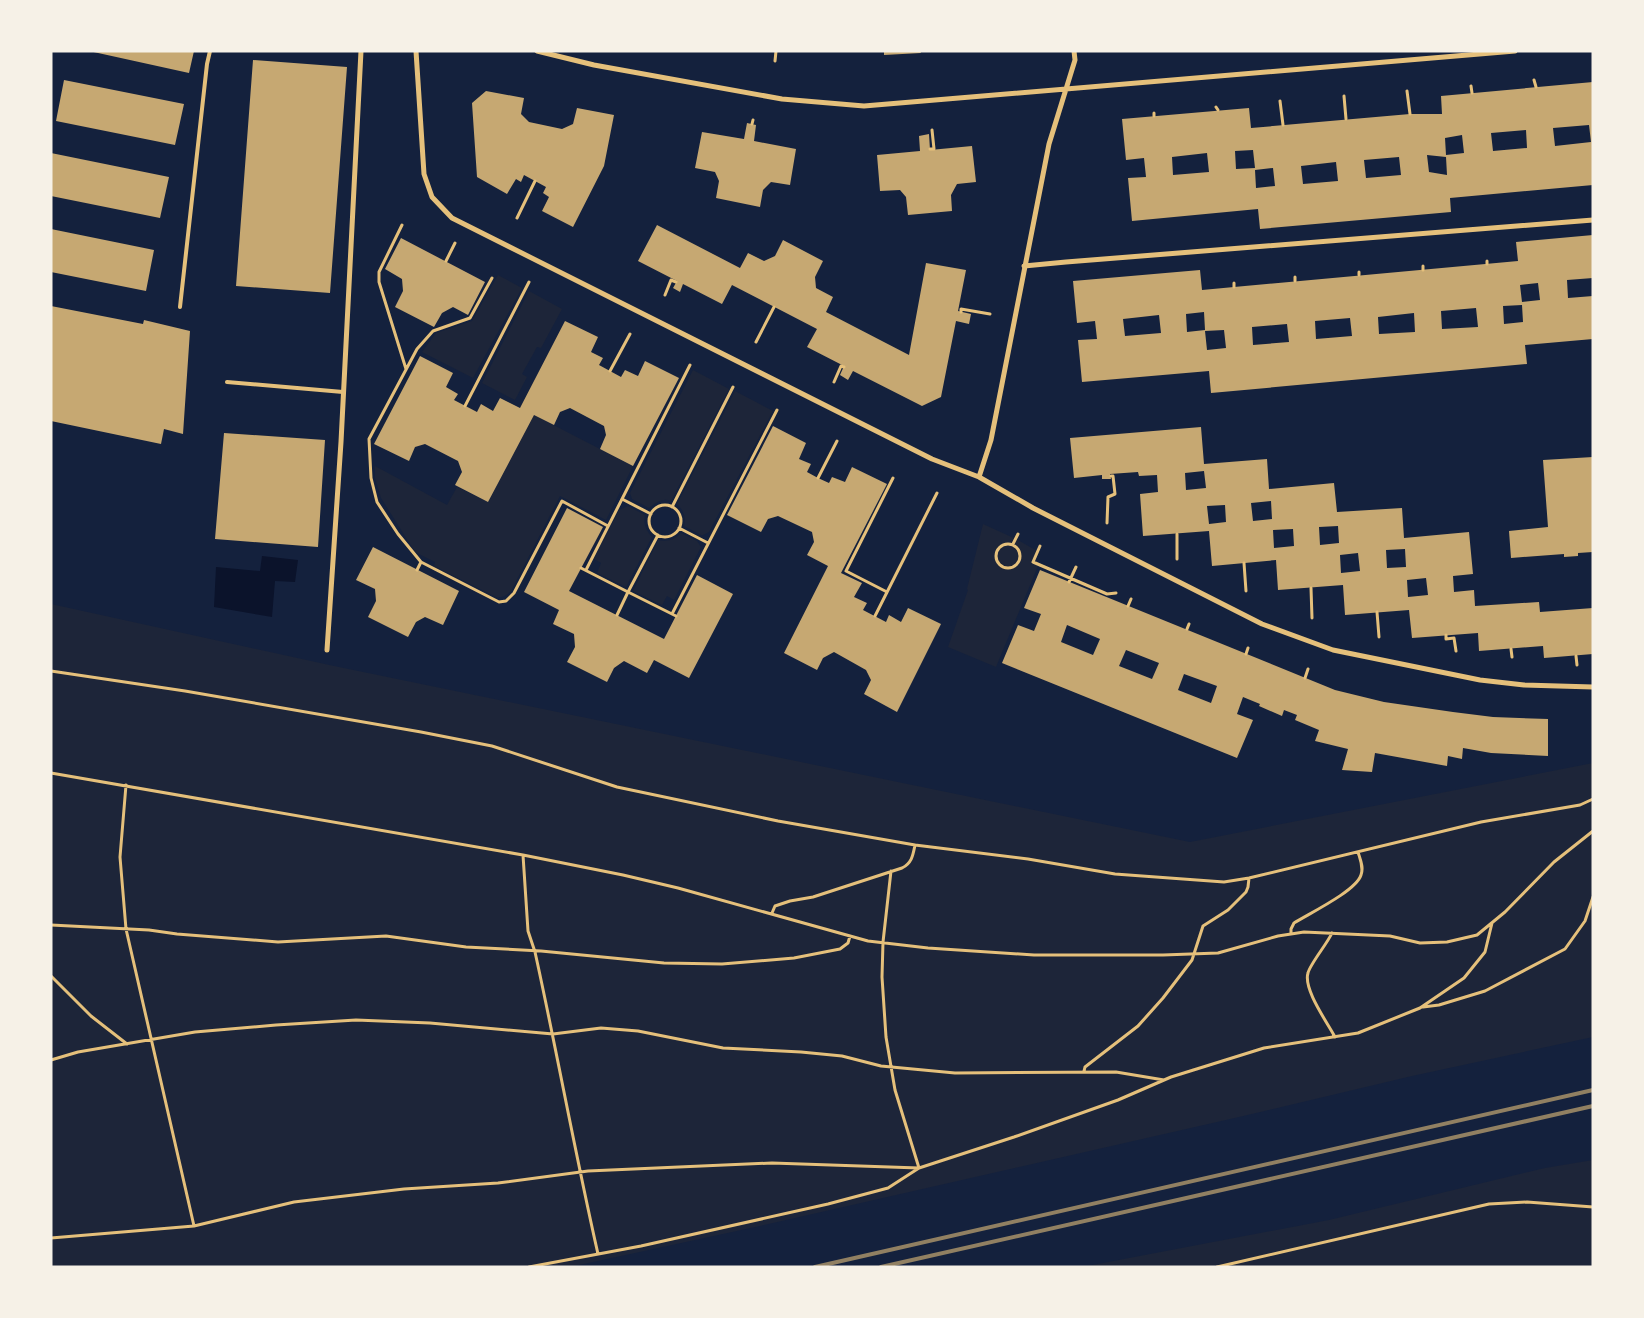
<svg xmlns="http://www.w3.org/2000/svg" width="1644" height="1318" font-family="Barlow,sans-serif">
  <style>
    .green { fill: #1d2539 }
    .water { fill: #0b132b }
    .building { fill: #c6a872; fill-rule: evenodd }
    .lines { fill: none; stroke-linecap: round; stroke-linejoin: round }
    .path { stroke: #e5c07b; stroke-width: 3 }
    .service { stroke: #e5c07b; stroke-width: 4 }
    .minor { stroke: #e5c07b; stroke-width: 5 }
    .rail { stroke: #918062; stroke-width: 4 }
  </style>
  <rect width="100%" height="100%" fill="#14213d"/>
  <path class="green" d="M498,275L522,288L473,378L422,352L436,333L472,321Z
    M529,291L562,309L541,348L537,347L522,374L527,377L515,400L482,383Z
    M693,370L729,389L671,501C663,497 655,503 649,508L632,499L630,493Z
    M735,391L773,411L709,532L703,535H701L684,526C686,517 684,511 677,504Z
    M534,415L633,466L606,520L560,496L511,591C507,595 503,598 496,597L434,566L435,562L415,552L381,498L375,478V466L447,505L457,487L488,502Z
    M628,506L645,515C643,524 646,530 652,537L626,587L597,573L601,563L594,559L619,510Z
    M983,524L1016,539L1039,552L1034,564L1038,566L996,667L948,647L968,590L967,589Z
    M681,533L697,541L701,547L674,600L667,596L662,605L633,591L658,540C667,542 675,540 681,533Z
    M51,604L334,666L1190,842L1593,763V1037L1412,1076L1239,1117L760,1226L570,1267H51Z
    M1593,1160V1267H1082L1329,1220L1545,1168Z"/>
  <path class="water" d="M262,556L298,560L295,582L275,581L272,617L214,607L216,567L260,571Z"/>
  <path class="building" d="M89,51H194L189,73Z
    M884,51H920L921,53L884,55Z
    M253,60L347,67L330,293L236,286Z
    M64,80L184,104L175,145L56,121Z
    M1593,82V185L1450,198L1451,212L1260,229L1258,209L1132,221L1128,178L1146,177L1144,158L1126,160L1122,119L1249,108L1251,128L1410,114H1442L1441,96ZM1589,125L1591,142L1555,146L1553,128ZM1526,130L1527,148L1493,151L1491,133ZM1462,135L1464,153L1446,155L1445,138ZM1253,150L1255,168L1236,169L1235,151ZM1207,153L1209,172L1173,175L1172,157ZM1427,155L1446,157L1447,175L1429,172ZM1399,157L1401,175L1366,178L1364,160ZM1336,162L1338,181L1303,184L1301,166ZM1273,168L1275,186L1256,188L1255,170Z
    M486,91L524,98L521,114L529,122L562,129L573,124L577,108L614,115L604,166L573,227L542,211L549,197L543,193L546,187L524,175L521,182L516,179L507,194L477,177L472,103Z
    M747,123L756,125L754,141L796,149L790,185L771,182L763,190L760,207L716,198L719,181L715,172L695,168L702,132L744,139Z
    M929,134L930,150L972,146L976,182L957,184L951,195L952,211L908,215L906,197L900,190L880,191L877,155L920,151L919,136Z
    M51,153L169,177L160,218L51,196Z
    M657,225L740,268L748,253L764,261L775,256L783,240L823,261L815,277L816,288L833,297L826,312L909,355L926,263L966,270L958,311L971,314L969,324L956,321L941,397L922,406L853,371L848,380L840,375L844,366L807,347L817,329L732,285L722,304L683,284L680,292L673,288L677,281L638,261Z
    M51,229L154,250L146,291L51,272Z
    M1593,235V278L1567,280L1568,298L1593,296V339L1525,345L1527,364L1211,393L1209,371L1082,382L1078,340L1097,339L1095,321L1077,323L1073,281L1200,270L1202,290L1234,287L1518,261L1516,242ZM1538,283L1540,300L1522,302L1520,285ZM1522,305L1523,322L1504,324L1503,306ZM1476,308L1478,327L1442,329L1441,311ZM1204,312L1205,330L1187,332L1186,314ZM1414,313L1415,332L1379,334L1378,317ZM1159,315L1161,333L1125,336L1123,319ZM1350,318L1352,336L1316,339L1315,321ZM1287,324L1289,342L1253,345L1252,327ZM1224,330L1226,348L1207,350L1205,331Z
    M401,238L485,282L468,315L453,307L442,313L434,327L395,307L403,291L402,279L385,269Z
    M51,306L143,324L144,320L190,331L183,434L164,429L161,444L51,421Z
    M565,321L598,337L591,352L603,358L599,365L621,377L625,370L638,376L645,361L679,378L633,466L600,449L606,435L604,426L570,408L560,412L554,425L534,415L488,502L455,485L462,472L458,461L425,444L415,447L409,461L374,444L420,356L453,373L446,387L458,394L454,400L477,412L481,404L493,411L500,398L520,408Z
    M773,426L806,443L799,459L811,464L807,472L818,478L829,483L832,477L845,482L852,467L887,484L841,573L862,583L854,597L867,603L863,610L886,622L889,615L901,622L908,608L941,624L897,712L864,694L871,680L866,670L834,652L823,658L817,670L784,653L828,566L807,555L814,542L812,532L778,516L768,519L761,532L727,515Z
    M1201,427L1204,464L1267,459L1269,489L1334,483L1337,512L1402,508L1404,538L1469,532L1473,574L1453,576L1454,592L1474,590L1475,606L1539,602L1540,612L1593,608V654L1544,658L1543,646L1479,651L1478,633L1412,638L1409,610L1345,615L1343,585L1278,590L1276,560L1212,566L1209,531L1143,536L1140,494L1158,492L1157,475L1139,476L1138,472L1110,474L1111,479H1102V475L1074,478L1070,438ZM1204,471L1206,488L1186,490L1185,473ZM1271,501L1272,519L1253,521L1251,503ZM1225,505L1226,522L1209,524L1207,506ZM1338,526L1339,543L1320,545L1319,527ZM1293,529L1294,546L1274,548L1273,530ZM1405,549L1406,567L1387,568L1386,550ZM1358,553L1360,571L1341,573L1340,555ZM1426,578L1428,595L1408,597L1407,580Z
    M224,433L325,440L318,547L215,539Z
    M1593,457V552L1578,553V556L1564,557V554L1511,558L1509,531L1548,527L1543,460Z
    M567,508L603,527L569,591L664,639L697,575L733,594L689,678L654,660L647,673L624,661L614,668L607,682L567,662L575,647L574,634L553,624L559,610L524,592Z
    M373,547L459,591L443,625L425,617L416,622L408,637L368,617L376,601L375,589L356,580Z
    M1040,570L1335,690L1384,702L1453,712L1493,717L1548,719V756L1491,753L1463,748L1462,759L1448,756L1447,766L1375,753L1372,772L1342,770L1348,749L1315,741L1319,730L1295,720L1297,715L1284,710L1282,716L1259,706L1260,704L1243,697L1237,714L1253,720L1237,758L1002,663L1018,625L1034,631L1041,614L1024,608ZM1067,625L1100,639L1093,655L1061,642ZM1126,650L1159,663L1152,679L1119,666ZM1184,674L1217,686L1211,703L1178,690Z"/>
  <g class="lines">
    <path class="path" d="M775,61L776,51
      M1534,80L1536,87
      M1471,86L1472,93
      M1407,91L1410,114
      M1344,96L1346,119
      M1280,101L1283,125
      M1216,107L1218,110
      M1154,113V116
      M752,124L753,120
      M930,149H934L932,130
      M517,218L535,181
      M402,225L379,272V282L406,369
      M446,261L455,243
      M1487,261V264
      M1423,266V270
      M1359,272V275
      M1295,277V281
      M492,278L470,318L433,331L417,349L369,439L371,478L377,502L398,534L421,562L499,602L506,601L514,593L562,501L608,526
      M1234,287V283
      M665,295L671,280L676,282
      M961,312V309L990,314
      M756,342L774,307
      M610,371L630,334
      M834,382L841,366L844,367
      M465,406L529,282
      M818,478L837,441
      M622,499L651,514
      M649 521a16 16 0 1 1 32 0a16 16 0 1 1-32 0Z
      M672,507L733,387
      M1107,523L1108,497L1115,494L1113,476H1111
      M679,528L708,543
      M1177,534V559
      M1013,544L1018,534
      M996 556a12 12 0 1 1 24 0a12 12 0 1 1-24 0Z
      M1040,546L1033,562L1107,594L1116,593
      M1244,563L1246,591
      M581,568L628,592L658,535
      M417,570L421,562
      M586,570L690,365
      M1069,582L1076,567
      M1311,588L1312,618
      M887,592L846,571L893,478
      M1128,606L1131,599
      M1377,612L1379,637
      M617,615L628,592L672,614
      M676,616L672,614L777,410
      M875,616L937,493
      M1187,629L1189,624
      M1446,635V639L1454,638L1456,651
      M1511,649L1512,657
      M1246,654L1248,648
      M1576,656L1577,665
      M51,671L185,691L421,732L492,746L617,787L778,821L915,845L1028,859L1115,874L1224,882L1249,878L1481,822L1580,805L1593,799
      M1305,678L1308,669
      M51,773L523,855L623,875L678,888L868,941L928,948L1034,955H1163L1218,953L1278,936L1304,932L1390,936L1420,943L1447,942L1477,935L1505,912L1554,862L1593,831
      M126,785L120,857L126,929L194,1226
      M523,855L528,931L535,952C557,1052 575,1153 598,1254
      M772,913L775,906L790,901L813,897L902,868C912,863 913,855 915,845
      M51,925L149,930L177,934L278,942L386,936L466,947L541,951L664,963L722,964L794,958L840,949L848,943L850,936
      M1291,933V929L1294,923C1310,913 1356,891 1361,875C1364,867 1360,859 1358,852
      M1332,933C1327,944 1310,964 1308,973C1303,989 1327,1022 1335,1037
      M51,976L91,1016L127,1044
      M1423,1007L1439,1005L1485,991L1565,949L1585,921L1593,897
      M51,1060L78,1052L195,1032L276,1025L356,1020L430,1023L553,1034L601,1028L638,1031L723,1048L801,1052L842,1056L881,1066L955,1073L1116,1072L1164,1080
      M1084,1071L1085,1067L1138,1026L1163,998L1192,960L1203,926L1228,910L1246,892L1248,887L1249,878
      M51,1238L194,1226L294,1202L404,1189L498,1183L588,1171L772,1163L919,1168L1014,1137L1118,1100L1171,1077L1264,1048L1358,1033L1420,1008L1464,978L1485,952L1492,923
      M529,1267L641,1246L828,1204L888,1188L919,1168L895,1090L886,1037L882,977L883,942L891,871
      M1217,1267L1489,1204L1527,1202L1593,1207"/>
    <path class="service" d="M180,307L207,64L210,51
      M227,382L343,392"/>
    <path class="minor" d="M416,51L424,174L432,197L452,218L932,459L979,477L1033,508L1262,624L1333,650L1480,680L1524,685L1593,687
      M537,51L594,65L782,99L864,106L1515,51
      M1024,266L1066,262L1593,220
      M979,477L991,440L1049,144L1075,60L1074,51
      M327,650L341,442L361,51"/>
    <path class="rail" d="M815,1267L1593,1090
      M881,1267L1593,1106"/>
  </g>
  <rect width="1644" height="1318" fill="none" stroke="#f6f1e7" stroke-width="105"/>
</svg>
